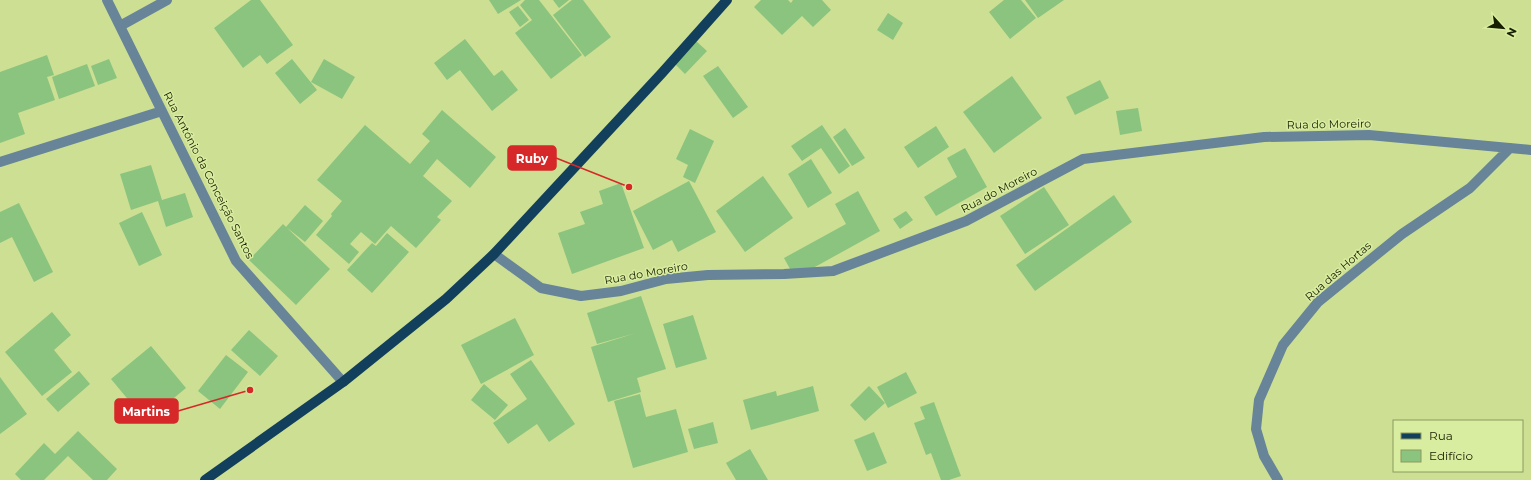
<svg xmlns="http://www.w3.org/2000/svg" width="1531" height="480" font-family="Montserrat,sans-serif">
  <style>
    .building { fill: #8bc47e }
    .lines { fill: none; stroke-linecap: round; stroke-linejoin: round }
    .minor { stroke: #678499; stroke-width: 10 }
    .major { stroke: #12405c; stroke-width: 10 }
    .labels { text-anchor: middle; stroke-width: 3; stroke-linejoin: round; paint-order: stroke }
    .street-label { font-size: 11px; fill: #181e01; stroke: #d9eda0 }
    .leader { fill: none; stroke: #d62828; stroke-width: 1.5 }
    .callout-dot { fill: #d62828; stroke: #d9eda0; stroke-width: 1.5 }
    .callout { fill: #d62828; stroke: #d62828; stroke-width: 1.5 }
    .callout-label { font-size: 12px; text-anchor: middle; font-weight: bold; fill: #fff }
  </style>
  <rect width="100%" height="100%" fill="#ccdf93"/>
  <path class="building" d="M251,0H260L293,45L267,64L260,55L243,68L214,28Z
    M489,0H521L498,14Z
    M525,0H539L582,55L551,79L515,33L532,20L520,5Z
    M553,0H569L559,8Z
    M572,0H583L611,37L585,57L553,15Z
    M761,0H788L791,3L793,0H822L831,10L813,27L802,16L782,35L754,7Z
    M1004,0H1021L1036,18L1010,39L989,12Z
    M1025,0H1064L1038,18Z
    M518,6L529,20L520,27L509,12Z
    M888,13L903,23L893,40L877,30Z
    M465,39L494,76L502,70L518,90L492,111L460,70L447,80L434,63Z
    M696,41L707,51L685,74L675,64Z
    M47,55L54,75L47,77L55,100L18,113L25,134L0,143V72Z
    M109,59L117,78L98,85L91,66Z
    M292,59L317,90L300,104L275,73Z
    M324,59L355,77L342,99L311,82Z
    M87,64L95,86L59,99L52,77Z
    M718,66L748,107L733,118L703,76Z
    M1012,76L1042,118L994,153L963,112Z
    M1100,80L1109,98L1075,115L1066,97Z
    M1138,108L1142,131L1120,135L1116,111Z
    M442,110L496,157L470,188L437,159L423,176L452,201L437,217L441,220L416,248L391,226L375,244L361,232L350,244L359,252L349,264L316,235L332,216L331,214L342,201L317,180L365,125L410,164L430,141L422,134Z
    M822,125L850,166L839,174L821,148L802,161L791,146Z
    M936,126L949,147L918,168L904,147Z
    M845,128L865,158L852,166L833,137Z
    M690,129L714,141L695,183L683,177L688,165L676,159Z
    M965,148L987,187L936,216L924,197L957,177L947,158Z
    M811,159L832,193L808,208L788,174Z
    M151,165L162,200L185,193L193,217L166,227L158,201L131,210L120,174Z
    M763,176L793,218L745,252L716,211Z
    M689,181L716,232L678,252L672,240L653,250L633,211Z
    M621,183L644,248L572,274L558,233L585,224L580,212L603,204L599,191Z
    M1044,187L1069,225L1025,254L1000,216Z
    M858,191L880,231L795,278L784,258L846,224L835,204Z
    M1114,195L1132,222L1035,291L1016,265Z
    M19,203L53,272L34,282L12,237L0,243V212Z
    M305,205L323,221L305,242L286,227Z
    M906,211L913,220L900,229L893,219Z
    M142,212L162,255L139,266L119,223Z
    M283,224L330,269L296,305L249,260Z
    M387,233L409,252L372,293L347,270L372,243L376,246Z
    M641,296L666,369L637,378L641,392L608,402L591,347L636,333L597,344L587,313Z
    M52,312L71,335L54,350L72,372L42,396L5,352Z
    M693,315L707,359L676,368L663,324Z
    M515,318L534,355L481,384L461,345Z
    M249,330L278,356L260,376L231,350Z
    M151,346L186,388L146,421L111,379Z
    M226,355L248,372L220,409L198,391Z
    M531,360L575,424L549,442L537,424L508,444L493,423L527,399L510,374Z
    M79,371L90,384L58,412L46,399Z
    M906,372L917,393L888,408L877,387Z
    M0,377L27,414L0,434Z
    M484,384L508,405L495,420L471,400Z
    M813,386L819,411L751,430L743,400L776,391L777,396Z
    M869,386L885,403L865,421L850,405Z
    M640,394L646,417L676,409L688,452L633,468L614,401Z
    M934,402L961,476L949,480H941L931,453L926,455L914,423L925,419L920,407Z
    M713,422L718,443L694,449L688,429Z
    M78,431L117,469L107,480H93L68,456L44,480H21L15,474L44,443L55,454Z
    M874,432L887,463L867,471L854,440Z
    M750,449L768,480H736L726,463Z"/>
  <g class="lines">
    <path class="minor" d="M107,0L236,261L343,382
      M120,26L167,0
      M0,162L162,111
      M494,254L541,288L581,296L621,291L666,279L708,275L784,274L833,271L966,221L1083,159L1264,137L1369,135L1531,150
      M1278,480L1264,456L1256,429L1259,400L1283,345L1318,302L1402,234L1470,188L1510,148"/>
    <path class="major" d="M205,480L343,382L446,299L494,254L662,73L727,0"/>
  </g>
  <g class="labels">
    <g class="street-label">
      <text transform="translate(1329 124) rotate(-1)" y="4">Rua do Moreiro</text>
      <text transform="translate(209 175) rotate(63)" y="4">Rua António da Conceição Santos</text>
      <text transform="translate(999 190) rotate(-28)" y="4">Rua do Moreiro</text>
      <text transform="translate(1338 271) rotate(-41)" y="4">Rua das Hortas</text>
      <text transform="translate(646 273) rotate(-10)" y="4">Rua do Moreiro</text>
    </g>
  </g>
  <path class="leader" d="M629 187L556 158M250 390L178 411"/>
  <g class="callout-dot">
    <circle cx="629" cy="187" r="4"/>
    <circle cx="250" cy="390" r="4"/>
  </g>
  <g class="callout">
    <rect x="508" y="146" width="48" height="24" rx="4"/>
    <rect x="115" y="399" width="63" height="24" rx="4"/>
  </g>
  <g class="callout-label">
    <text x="532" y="163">Ruby</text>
    <text x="146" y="416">Martins</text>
  </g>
  <rect x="1393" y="420" width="130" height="52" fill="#d9eda0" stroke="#8c9a60"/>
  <rect x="1401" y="433" width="20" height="6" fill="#12405c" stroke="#8c9a60"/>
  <text x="1429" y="440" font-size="12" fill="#181e01">Rua</text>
  <rect x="1401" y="450" width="20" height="12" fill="#8bc47e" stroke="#8c9a60"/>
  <text x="1429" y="460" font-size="12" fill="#181e01">Edifício</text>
  <g transform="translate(1503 28) rotate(117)" stroke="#d9eda0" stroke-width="3" paint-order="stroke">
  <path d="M0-3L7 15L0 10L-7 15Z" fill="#181e01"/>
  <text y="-6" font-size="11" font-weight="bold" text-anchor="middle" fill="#181e01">N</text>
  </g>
</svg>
